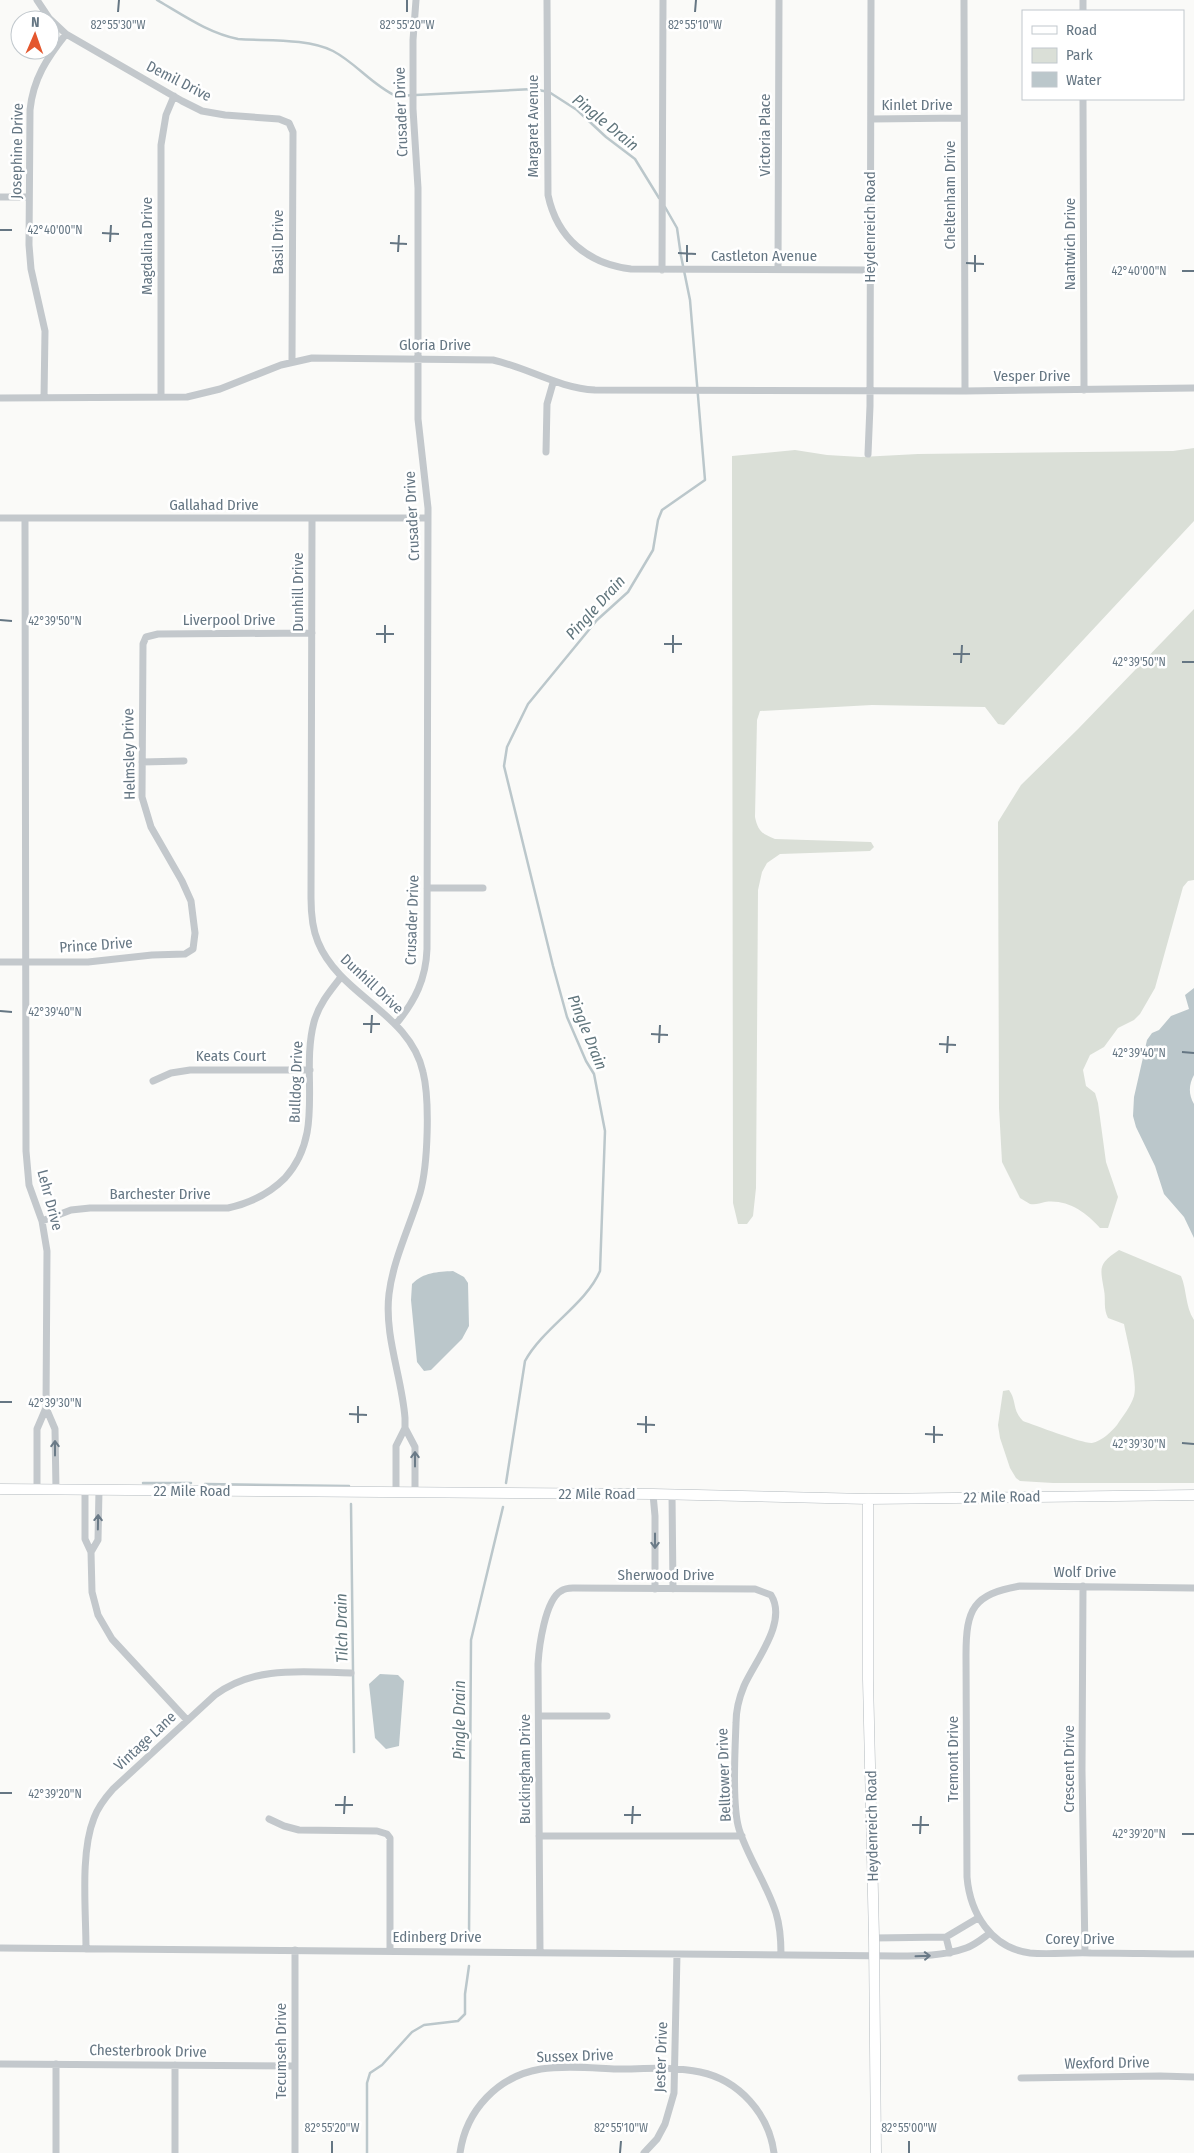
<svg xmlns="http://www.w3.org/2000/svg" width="1194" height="2153" font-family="'Fira Sans Condensed',sans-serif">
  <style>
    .green { fill: #dadfd7 }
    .water { fill: #bbc7cb }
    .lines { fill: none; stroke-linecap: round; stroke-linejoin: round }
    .stream { stroke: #bbc7cb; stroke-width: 2.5 }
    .secondary-casing { stroke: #b3babf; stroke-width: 11 }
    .street { stroke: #c3c8cc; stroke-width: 7 }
    .secondary { stroke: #fff; stroke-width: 10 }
    .oneway { stroke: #6a7a87 }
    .ticks { fill: none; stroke: #657683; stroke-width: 2 }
    .labels { text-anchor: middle; stroke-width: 5; stroke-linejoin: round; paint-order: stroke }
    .street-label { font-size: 15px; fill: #657683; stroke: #fff }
    .water-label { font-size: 16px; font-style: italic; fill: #60757c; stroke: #fff }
    .ticks-label { font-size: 12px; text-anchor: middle; fill: #657683; stroke: #fff; stroke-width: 5; stroke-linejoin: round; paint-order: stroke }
  </style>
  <rect width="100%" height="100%" fill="#fafaf8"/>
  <path class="green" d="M1194,448V521L1004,725L998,724L985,707L872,705L760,711L757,720L755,817C758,831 762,834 775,839L871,842L874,847L870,851L780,854L767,863L762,872L758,890L756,1188L753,1216L747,1224H738L733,1203L732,456L795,450L827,455L861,457L918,454L1173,451Z
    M1194,609V880L1188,881L1183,887L1155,988L1140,1014L1134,1020L1118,1028L1104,1047L1090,1055L1083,1070L1086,1086L1095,1093L1098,1103L1106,1162L1118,1197L1108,1228H1100C1086,1212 1067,1199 1045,1202C1040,1203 1036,1205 1030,1204L1020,1198L1002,1162L999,1108L998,822L1021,785L1078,729Z
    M1119,1250L1181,1276C1187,1290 1185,1306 1194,1320V1483H1053L1020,1481L1016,1478L1010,1468L1000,1438L998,1425L1003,1391L1009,1390C1017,1401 1012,1410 1023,1421C1034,1425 1084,1444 1092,1443C1102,1441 1111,1432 1117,1425C1123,1416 1131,1406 1134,1396C1138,1381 1127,1340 1124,1324L1108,1318C1103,1308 1106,1300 1104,1290C1100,1267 1098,1264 1119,1250Z"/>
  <path class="water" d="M1194,988V1075C1189,1084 1188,1094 1194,1104V1238L1184,1217L1164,1194L1155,1166L1136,1127L1133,1116L1134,1097L1147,1040L1152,1033L1159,1030L1171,1016L1189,1009L1185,995Z
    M453,1271L464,1277L468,1283L469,1326L462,1339L431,1370L424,1371L417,1362L411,1300L412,1284C424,1272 437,1272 453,1271Z
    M380,1674L398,1675L404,1681L399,1746L386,1749L375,1738L369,1684Z"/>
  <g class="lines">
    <path class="stream" d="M157,0C183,15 208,33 238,39C266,41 308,38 333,51C356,63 372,85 396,96L533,89L549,92L577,110L606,137L635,159L659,198
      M143,1483H191
      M506,1483L525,1361C543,1328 586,1304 600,1271L605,1131L594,1074L586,1061L567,1017L553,966L504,766L507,747L528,704L597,620L628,592L653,550L658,520L662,510L705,480L690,300L681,256L677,228L665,207
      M205,1484L349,1486
      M351,1504L354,1752
      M469,1937L471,1640L503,1507
      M367,2153V2083L370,2073L382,2065L412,2032L424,2025L458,2021L465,2014V1994L469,1966"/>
    <defs>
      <path id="secondary" d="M0,1489L653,1494L868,1499L1194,1495
        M868,1499V1679L874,1938L876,2153"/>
    </defs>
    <use href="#secondary" class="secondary-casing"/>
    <path class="street" d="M37,0L49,18L66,34L182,101L202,111L225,115L279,119L289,123L293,132L292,362
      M547,0L548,195C557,238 588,264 631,269L870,270
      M964,0L965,391
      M1083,0V11
      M1083,99L1084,390
      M871,119L964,118
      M0,197H29
      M778,269L779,0
      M662,270L663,0
      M161,397V145L166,115L174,96
      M0,398L187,397L220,389L281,365L312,358L493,360C529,368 558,388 595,390L965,391L1194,388
      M44,398L45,331L31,269L29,245L30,110C33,79 47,58 66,34
      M546,452L547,404L553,383
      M868,454L870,406L871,0
      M0,518H428
      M312,518L311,898C311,912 312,928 318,942C340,996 410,1013 423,1072C430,1100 428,1165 420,1193C410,1226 393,1260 389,1294C384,1336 402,1377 405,1418V1428L396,1446V1492
      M25,519L26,1151L29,1185L42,1221L47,1251L46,1408L37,1429V1490
      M142,762L184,761
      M427,888H483
      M0,962H88L152,955L185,954L193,949L195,933L191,901L182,881L151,827L142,797L143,644L146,637L158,634L312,633
      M396,1024C415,1001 426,979 427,949L428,508L418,419V188L413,109V40L416,0
      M153,1081L171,1073L190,1070H310
      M42,1221L71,1210L90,1208H228C251,1203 269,1194 285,1178C326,1133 300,1075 314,1022C319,1004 330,991 341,977
      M46,1408L55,1429L56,1490
      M405,1428L415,1447V1493
      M85,1490V1539L91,1552L92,1592L98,1615L112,1639L187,1720
      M653,1494L655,1516V1589
      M672,1495L673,1589
      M91,1552L98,1540L99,1490
      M1083,1586L1082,1770L1085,1953
      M1194,1588L1020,1586C973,1594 966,1609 966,1655L967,1877C970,1913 991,1948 1030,1953C1050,1955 1071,1952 1091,1953C1125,1953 1160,1954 1194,1954
      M539,1716H607
      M269,1819L284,1826L299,1830L377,1831L387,1834L390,1838V1951
      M539,1836H742
      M946,1937L950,1953
      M874,1938L946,1937L978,1918
      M0,1948L896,1956C920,1956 944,1956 966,1948C975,1945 983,1938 990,1933
      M86,1949C86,1910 80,1853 94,1818C98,1807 105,1798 113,1789L215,1695C256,1665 303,1672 351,1673
      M295,1950V2153
      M540,1952L538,1664C539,1647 545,1600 561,1591C564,1589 569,1588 573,1588L755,1589L771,1595C788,1622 755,1661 744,1686C739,1698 736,1710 736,1723C735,1750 732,1806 739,1829C748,1858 767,1884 776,1913C780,1926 781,1940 781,1954
      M0,2064L295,2066
      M1021,2078L1160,2076L1194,2077
      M56,2153V2064
      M175,2153V2065
      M460,2153C466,2110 498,2076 541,2069C565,2065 592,2068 617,2069C644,2069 673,2066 700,2072C739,2080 769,2114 774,2153
      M644,2153L657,2139L665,2124L674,2093L677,1954"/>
    <use href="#secondary" class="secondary"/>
  </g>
  <defs><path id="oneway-shaft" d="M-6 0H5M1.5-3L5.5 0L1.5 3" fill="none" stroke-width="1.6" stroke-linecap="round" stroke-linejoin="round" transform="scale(1.25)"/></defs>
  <g class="oneway">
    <use href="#oneway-shaft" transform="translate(55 1448) rotate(-90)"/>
    <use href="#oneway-shaft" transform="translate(415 1459) rotate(-90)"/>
    <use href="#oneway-shaft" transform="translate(98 1522) rotate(-89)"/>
    <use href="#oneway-shaft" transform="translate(655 1541) rotate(90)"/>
    <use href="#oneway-shaft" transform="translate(923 1956) rotate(-2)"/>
  </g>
  <path class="ticks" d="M118,12L119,0M407,12V0M695,12L696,0M0,230H12M102,233L119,234M110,242L111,225M390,243L407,244M398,252L399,235M678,253L696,254M687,262V245M966,263L984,264M1182,271H1194M975,272V255M0,620L12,621M376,634H394M385,643V625M664,644H682M673,653V635M953,654H970M1182,662H1194M961,663L962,645M0,1011L12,1012M363,1024H380M371,1033L372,1015M651,1034L668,1035M659,1043L660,1025M939,1044L956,1045M1182,1052L1194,1053M947,1053L948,1036M0,1402H12M349,1414L367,1415M358,1423V1406M637,1424L655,1425M646,1433V1416M925,1434L943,1435M934,1443V1426M1182,1443L1194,1444M0,1793H12M335,1805H353M344,1814L345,1796M624,1815H641M632,1824L633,1806M912,1825H929M920,1834L921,1816M1182,1834H1194M332,2153V2141M620,2153L621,2141M909,2153V2141"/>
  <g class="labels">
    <g class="street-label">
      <text transform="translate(179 81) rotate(27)" y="5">Demil Drive</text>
      <text x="917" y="110">Kinlet Drive</text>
      <text transform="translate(401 112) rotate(-92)" y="5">Crusader Drive</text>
      <text transform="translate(533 126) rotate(-90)" y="5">Margaret Avenue</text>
      <text transform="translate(765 135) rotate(-90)" y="5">Victoria Place</text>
      <text transform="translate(17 151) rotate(-89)" y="5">Josephine Drive</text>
      <text transform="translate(950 195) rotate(-90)" y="5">Cheltenham Drive</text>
      <text transform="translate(870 227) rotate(-90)" y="5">Heydenreich Road</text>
      <text transform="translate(278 242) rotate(-90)" y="5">Basil Drive</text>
      <text transform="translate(1070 244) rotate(-90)" y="5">Nantwich Drive</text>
      <text transform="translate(147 246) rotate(-90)" y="5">Magdalina Drive</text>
      <text x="764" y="261">Castleton Avenue</text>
      <text x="435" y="350">Gloria Drive</text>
      <text x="1032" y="381">Vesper Drive</text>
      <text x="214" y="510">Gallahad Drive</text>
      <text transform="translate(412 516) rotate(-93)" y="5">Crusader Drive</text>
      <text transform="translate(298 592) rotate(-90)" y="5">Dunhill Drive</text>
      <text x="229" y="625">Liverpool Drive</text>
      <text transform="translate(129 754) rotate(-91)" y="5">Helmsley Drive</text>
      <text transform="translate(412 920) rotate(-88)" y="5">Crusader Drive</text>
      <text transform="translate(96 945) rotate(-4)" y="5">Prince Drive</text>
      <text transform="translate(372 984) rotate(43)" y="5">Dunhill Drive</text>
      <text x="231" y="1061">Keats Court</text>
      <text transform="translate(296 1082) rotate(-88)" y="5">Bulldog Drive</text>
      <text x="160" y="1199">Barchester Drive</text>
      <text transform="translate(50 1200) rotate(75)" y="5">Lehr Drive</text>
      <text x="192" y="1496">22 Mile Road</text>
      <text x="597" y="1499">22 Mile Road</text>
      <text transform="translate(1002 1497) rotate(-1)" y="5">22 Mile Road</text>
      <text x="1085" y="1577">Wolf Drive</text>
      <text x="666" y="1580">Sherwood Drive</text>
      <text transform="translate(145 1741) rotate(-43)" y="5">Vintage Lane</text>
      <text transform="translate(953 1759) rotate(-90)" y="5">Tremont Drive</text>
      <text transform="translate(525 1769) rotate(-90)" y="5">Buckingham Drive</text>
      <text transform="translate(1069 1769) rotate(-90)" y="5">Crescent Drive</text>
      <text transform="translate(724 1775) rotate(-92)" y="5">Belltower Drive</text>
      <text transform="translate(872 1826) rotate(-91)" y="5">Heydenreich Road</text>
      <text x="437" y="1942">Edinberg Drive</text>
      <text x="1080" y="1944">Corey Drive</text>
      <text transform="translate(148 2051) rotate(1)" y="5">Chesterbrook Drive</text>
      <text transform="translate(281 2051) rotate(-90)" y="5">Tecumseh Drive</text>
      <text transform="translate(575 2056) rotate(-2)" y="5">Sussex Drive</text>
      <text transform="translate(661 2057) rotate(-88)" y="5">Jester Drive</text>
      <text transform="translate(1107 2063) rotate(-1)" y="5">Wexford Drive</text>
    </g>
    <g class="water-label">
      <text transform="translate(606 122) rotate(39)" y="6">Pingle Drain</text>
      <text transform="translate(595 607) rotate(-48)" y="6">Pingle Drain</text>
      <text transform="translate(588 1032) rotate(68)" y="6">Pingle Drain</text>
      <text transform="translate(341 1628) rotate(-91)" y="6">Tilch Drain</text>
      <text transform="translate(459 1720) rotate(-90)" y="6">Pingle Drain</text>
    </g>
  </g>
  <g class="ticks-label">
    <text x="118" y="29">82°55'30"W</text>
    <text x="407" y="29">82°55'20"W</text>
    <text x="695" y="29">82°55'10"W</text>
    <text x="55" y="234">42°40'00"N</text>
    <text x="1139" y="275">42°40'00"N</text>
    <text x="55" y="625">42°39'50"N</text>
    <text x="1139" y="666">42°39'50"N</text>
    <text x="55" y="1016">42°39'40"N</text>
    <text x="1139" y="1057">42°39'40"N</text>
    <text x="55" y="1407">42°39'30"N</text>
    <text x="1139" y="1448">42°39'30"N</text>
    <text x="55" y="1798">42°39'20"N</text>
    <text x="1139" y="1838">42°39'20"N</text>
    <text x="332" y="2132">82°55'20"W</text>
    <text x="621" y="2132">82°55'10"W</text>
    <text x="909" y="2132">82°55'00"W</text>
  </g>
  <rect x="1022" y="10" width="162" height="90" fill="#ffffff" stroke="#c1c8cd"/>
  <rect x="1032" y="26" width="25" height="8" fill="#ffffff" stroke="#c1c8cd"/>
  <text x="1066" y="35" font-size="15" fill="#657683">Road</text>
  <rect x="1032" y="48" width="25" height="15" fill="#dadfd7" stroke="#c1c8cd"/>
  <text x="1066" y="60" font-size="15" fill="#657683">Park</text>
  <rect x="1032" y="72" width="25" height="15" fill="#bbc7cb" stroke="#c1c8cd"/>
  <text x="1066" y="85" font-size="15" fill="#657683">Water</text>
  <g transform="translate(35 35) rotate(2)"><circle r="24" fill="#ffffff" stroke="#c1c8cd"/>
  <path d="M0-4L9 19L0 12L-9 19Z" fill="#e4572e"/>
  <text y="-8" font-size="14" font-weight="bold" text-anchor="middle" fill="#657683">N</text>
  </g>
</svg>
